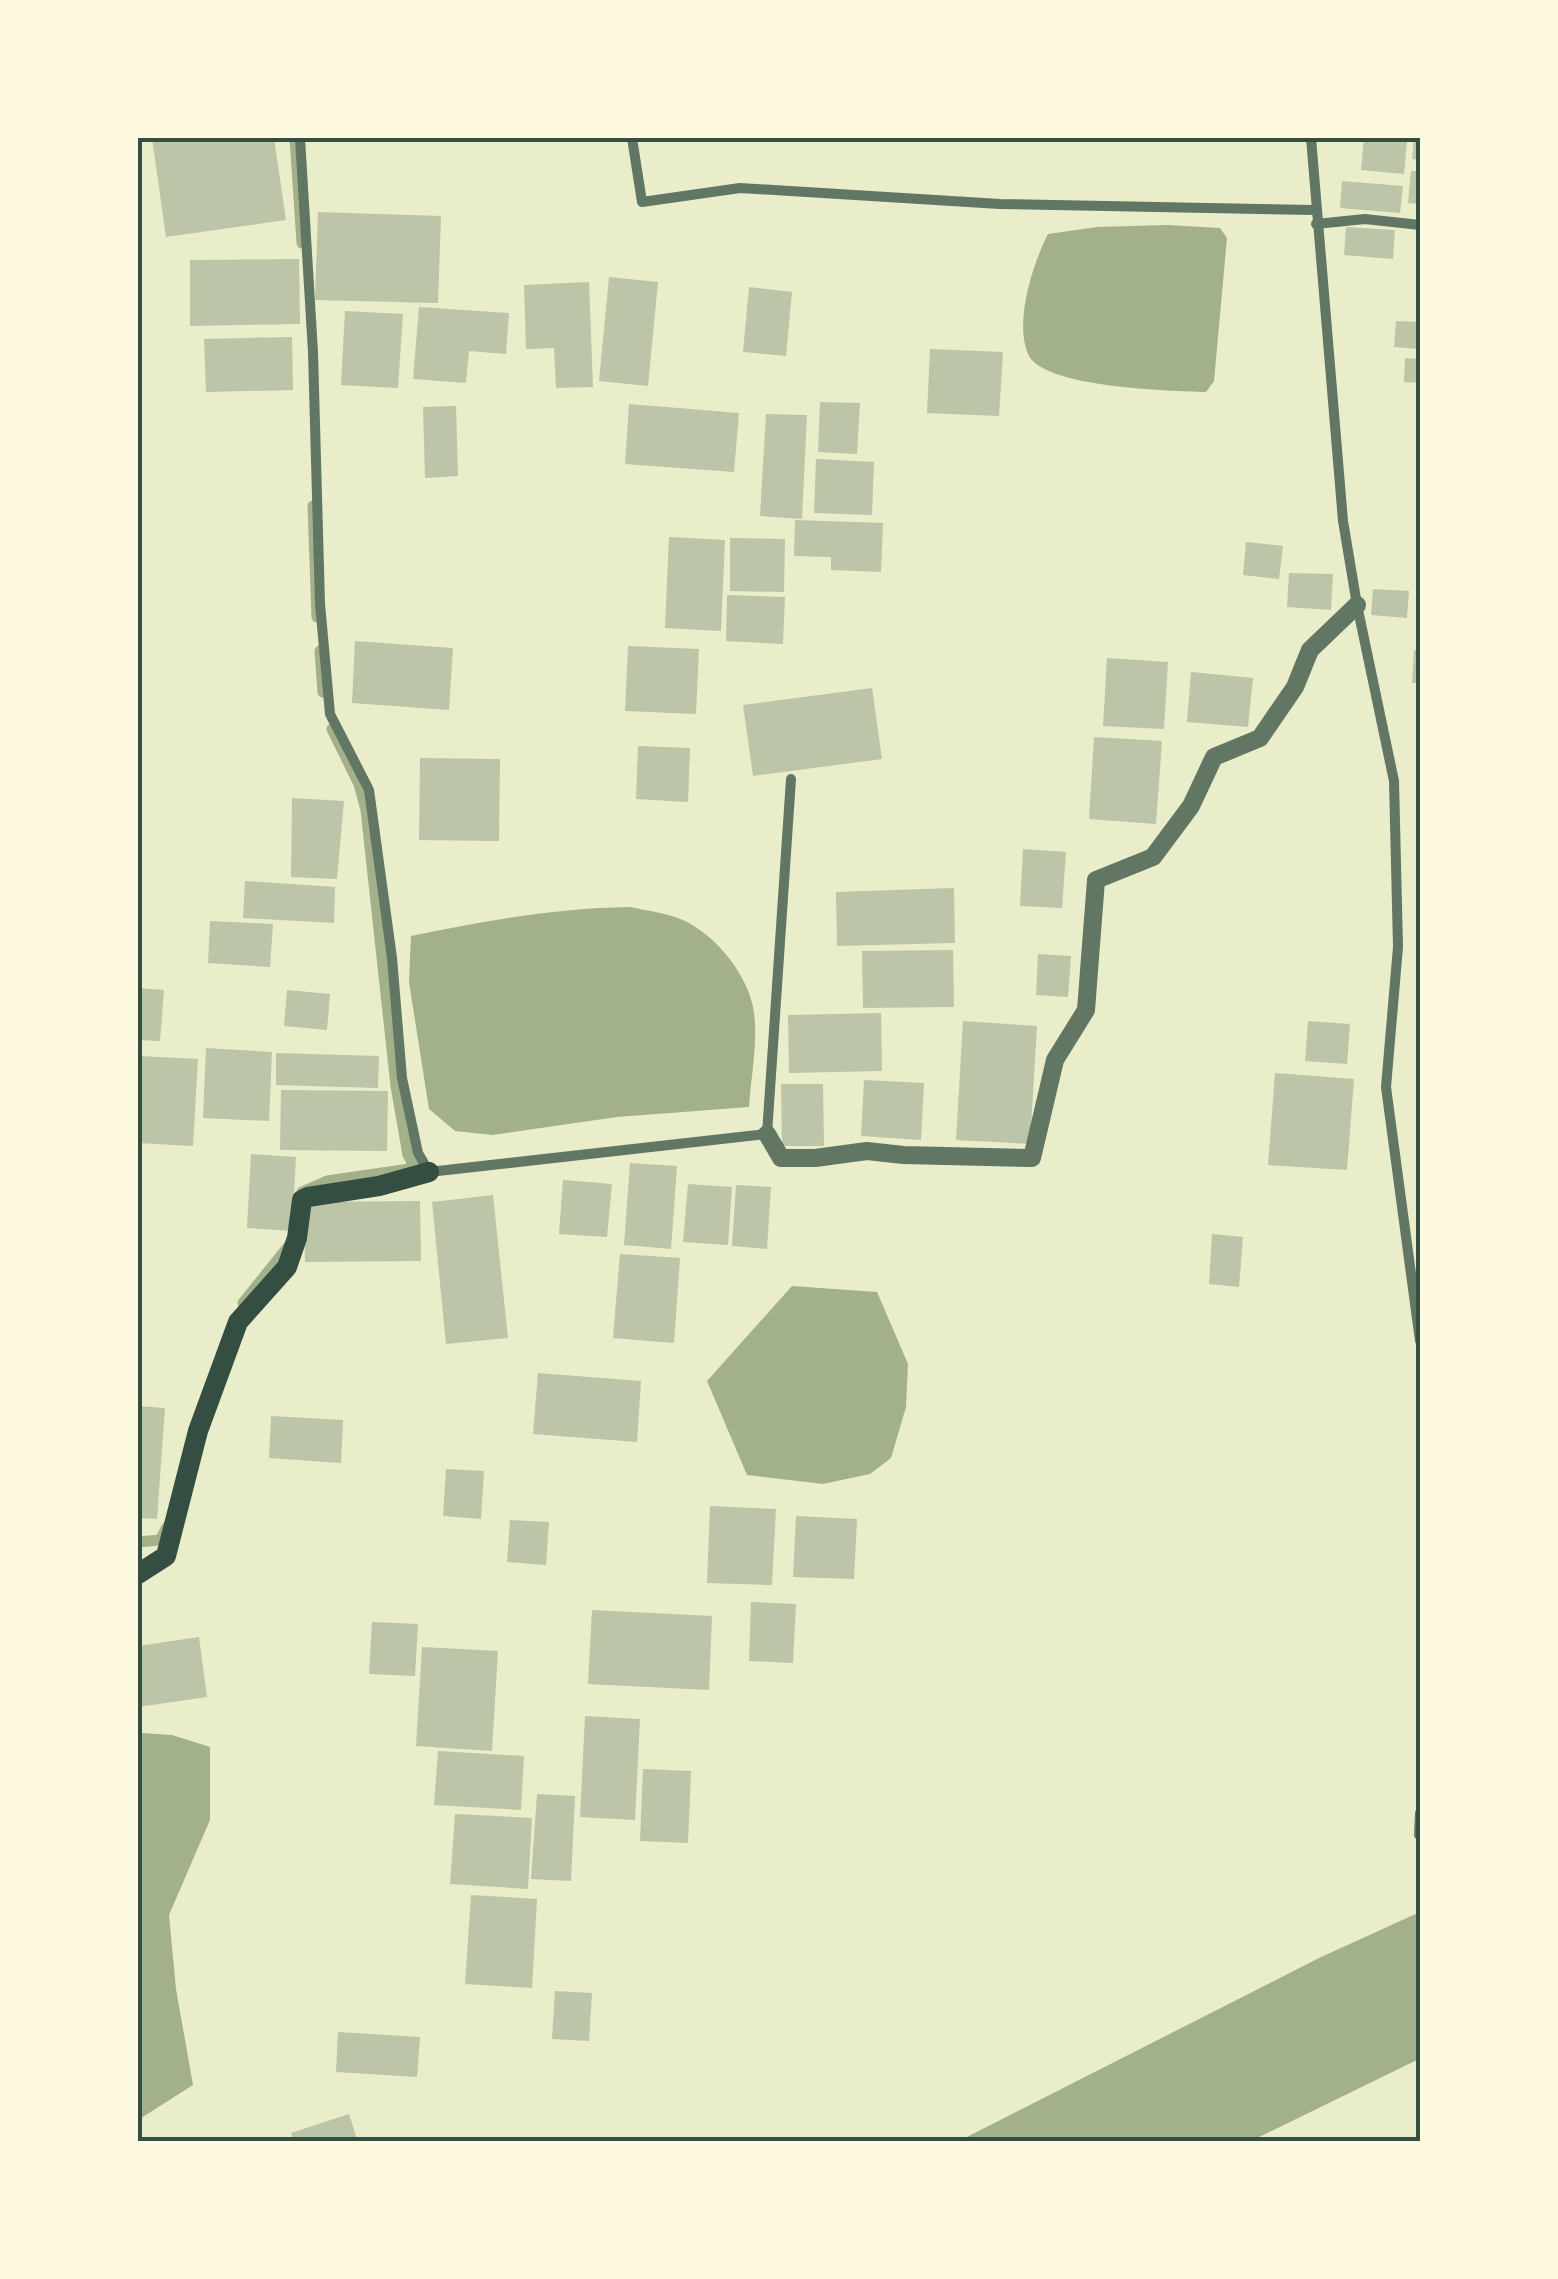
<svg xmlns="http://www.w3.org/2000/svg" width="1558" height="2279" font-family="Mulish,sans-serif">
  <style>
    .water { fill: #a3b18a }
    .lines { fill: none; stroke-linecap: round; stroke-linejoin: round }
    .stream { stroke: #a3b18a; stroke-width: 11 }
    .building { fill: #bcc5a7 }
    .minor { stroke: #617663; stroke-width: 10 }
    .tertiary { stroke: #617663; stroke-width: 18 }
    .secondary { stroke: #344e41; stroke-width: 20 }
    .neatline { fill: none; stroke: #344e41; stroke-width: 4 }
  </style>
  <rect width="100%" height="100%" fill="#e9edc9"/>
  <path class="water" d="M1167,225L1220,228L1227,238L1214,381L1206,392C1172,391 1042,388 1028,354C1014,322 1033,263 1048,234L1097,227Z
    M630,907C644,910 660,912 675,917C710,928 746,971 753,1007C759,1037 751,1076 749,1107L617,1117L492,1135L455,1131L429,1109L409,982L411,936C484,921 555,908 630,907Z
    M792,1286L877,1292L908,1364L906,1407L891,1458L870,1474L823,1484L747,1475L707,1381Z
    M143,1733L172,1735L210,1747V1820L169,1915L176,1989L193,2085L138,2120V1734Z
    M1420,1912L1419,2059L1251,2141H959L1319,1958Z"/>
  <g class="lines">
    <path class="stream" d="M295,138L302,243
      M313,506L317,617
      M320,651L323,692
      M332,729L359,784L366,810L396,1086L408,1155L415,1168
      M302,1192L327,1181L410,1169
      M243,1303L288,1247
      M138,1542L160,1540L167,1527"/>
  </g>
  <path class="building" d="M152,138H274L286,220L166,237Z
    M1364,138L1407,141L1404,174L1361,170Z
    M1414,138H1420V160L1412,159Z
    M1411,171H1420V204L1408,203Z
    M1342,181L1403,186L1400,213L1340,208Z
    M318,212L441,216L438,303L315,300Z
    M1346,227L1395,230L1393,259L1344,255Z
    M299,259L300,324L190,326V260Z
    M609,277L658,282L648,386L599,381Z
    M589,282L593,387L556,388L554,348L526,349L524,285Z
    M749,287L792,292L786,356L743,352Z
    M419,307L509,313L506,354L469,351L466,383L413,379Z
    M345,311L403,314L398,388L341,385Z
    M1396,321L1420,322V349L1394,347Z
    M292,337L293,390L206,392L204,339Z
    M930,349L1003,352L999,416L927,413Z
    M1405,358L1420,359V383L1404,382Z
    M820,402L860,403L857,454L818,452Z
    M629,404L739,413L734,472L625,464Z
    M456,406L458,476L425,478L423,407Z
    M766,414L807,415L802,519L760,516Z
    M816,459L874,462L872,515L814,513Z
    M795,520L883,523L881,572L831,570V557L794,556Z
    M669,537L725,540L721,631L665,628Z
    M730,538L785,539L784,592L730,591Z
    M1246,542L1283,546L1279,579L1243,575Z
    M1289,573L1333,574L1331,610L1287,607Z
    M1373,589L1409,591L1407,618L1371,615Z
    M727,595L785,597L783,644L726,641Z
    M355,641L453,648L449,710L352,703Z
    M628,646L699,649L696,714L625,711Z
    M1414,650L1420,651V683H1412Z
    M1107,658L1168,662L1164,729L1103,726Z
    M1191,672L1253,678L1248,727L1187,722Z
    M872,688L882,759L753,776L743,705Z
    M1094,737L1162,741L1156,824L1089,819Z
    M638,746L690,748L688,802L636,799Z
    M420,758L500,759L499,841L419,840Z
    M292,798L344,801L337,879L291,877Z
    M1023,849L1066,852L1062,908L1020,906Z
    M245,881L335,887L334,923L243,918Z
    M954,888L955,943L837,946L836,892Z
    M210,921L273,924L270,967L208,963Z
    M953,950L954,1007L863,1008L862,951Z
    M1038,954L1071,956L1068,997L1036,995Z
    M138,988L164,990L160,1041L138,1040Z
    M287,990L330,994L327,1030L284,1026Z
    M881,1013L882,1071L789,1073L788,1015Z
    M963,1021L1037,1026L1030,1144L956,1140Z
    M1308,1021L1350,1024L1347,1064L1305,1061Z
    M206,1048L272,1052L269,1121L203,1118Z
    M276,1053L379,1056L378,1088L276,1085Z
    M138,1056L198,1059L193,1146L138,1143Z
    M1275,1073L1354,1079L1347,1170L1268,1165Z
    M864,1080L924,1083L921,1140L861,1136Z
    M781,1084H823L824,1146H782Z
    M281,1090L388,1091L387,1151L280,1150Z
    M251,1154L296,1157L292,1231L247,1228Z
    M630,1163L677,1166L671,1249L624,1245Z
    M563,1180L612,1184L607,1237L559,1234Z
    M688,1184L732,1187L728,1245L683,1242Z
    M736,1185L771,1187L767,1249L732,1246Z
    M493,1195L508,1338L446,1344L432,1202Z
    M420,1201L421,1261L305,1262L304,1202Z
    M1212,1234L1243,1237L1239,1287L1209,1284Z
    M620,1254L680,1258L674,1343L613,1338Z
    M538,1373L641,1381L637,1442L533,1434Z
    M138,1406L165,1408L157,1519L138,1518Z
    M271,1416L343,1420L341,1463L269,1458Z
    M446,1469L484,1471L481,1519L443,1516Z
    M710,1506L776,1509L772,1585L707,1583Z
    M796,1516L857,1519L854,1579L793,1577Z
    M510,1520L549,1522L546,1565L507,1562Z
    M751,1602L796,1604L793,1663L749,1661Z
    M592,1610L712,1616L709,1690L588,1684Z
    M372,1622L418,1624L415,1676L369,1674Z
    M199,1637L207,1697L138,1707V1646Z
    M422,1647L498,1651L492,1751L416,1746Z
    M585,1716L640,1719L635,1820L580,1817Z
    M438,1751L524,1756L521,1810L434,1805Z
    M643,1769L691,1771L688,1843L640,1841Z
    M537,1794L575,1796L571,1881L531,1879Z
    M455,1814L532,1818L528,1889L450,1884Z
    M471,1895L537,1899L532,1988L465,1984Z
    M555,1991L592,1993L589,2041L552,2039Z
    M338,2032L420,2037L417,2077L336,2072Z
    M349,2114L358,2142H294L291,2133Z"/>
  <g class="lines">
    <path class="minor" d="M300,138L313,352L320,604L330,714L369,790L392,958L402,1078L418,1153L429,1172L767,1134L791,779
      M632,138L642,202L740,188L1000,204L1315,210
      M1311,138L1343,521L1357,605L1394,781L1398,947L1386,1087L1420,1341
      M1316,224L1365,219L1420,225
      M1419,1835L1420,1813"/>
    <path class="tertiary" d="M767,1134L781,1158H815L867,1151L903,1155L1032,1158L1055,1060L1086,1010L1096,880L1153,857L1191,806L1214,757L1260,738L1295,687L1310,650L1357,605"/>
    <path class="secondary" d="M138,1574L166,1556L198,1431L238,1322L287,1267L297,1238L302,1200L308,1197L379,1186L429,1172"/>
  </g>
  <rect width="1558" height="2279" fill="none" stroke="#fefae0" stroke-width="280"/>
  <rect x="140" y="140" width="1278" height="1999" class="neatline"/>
</svg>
